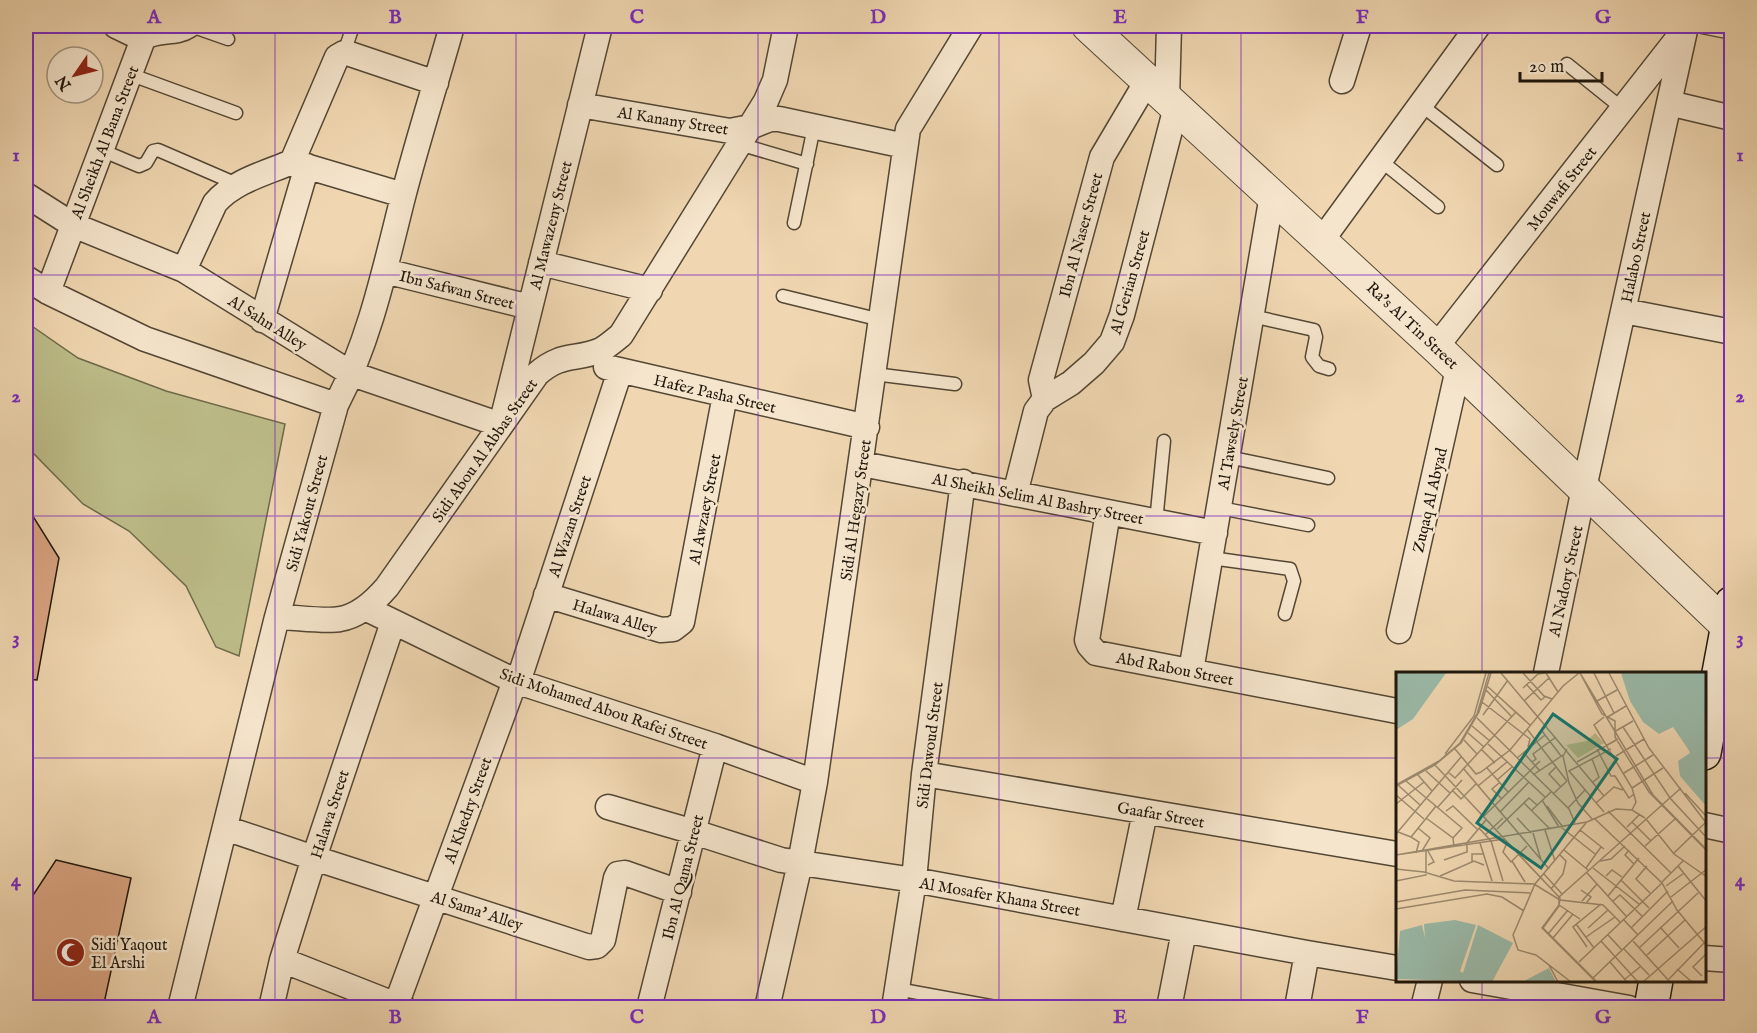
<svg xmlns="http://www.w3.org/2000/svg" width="1757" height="1033" font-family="'IM FELL English',serif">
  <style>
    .green { fill: #bdbd89; stroke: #6e6a4a; stroke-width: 1.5 }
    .building { fill: #dba583; stroke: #1f170c; stroke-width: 1.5 }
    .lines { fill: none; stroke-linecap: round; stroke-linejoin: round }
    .service-casing { stroke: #534735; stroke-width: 15 }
    .minor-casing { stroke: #534735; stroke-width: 27 }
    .tertiary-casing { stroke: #534735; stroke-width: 34 }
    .secondary-casing { stroke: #1f170c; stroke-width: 36 }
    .service { stroke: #f5e5cc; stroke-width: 12 }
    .minor { stroke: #f5e5cc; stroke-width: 24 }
    .tertiary { stroke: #f5e5cc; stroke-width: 32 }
    .secondary { stroke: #f5e5cc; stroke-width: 33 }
    .tram { stroke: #1f170c; stroke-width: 1.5 }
    .grid { fill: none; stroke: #7b2cbf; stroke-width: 1.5; stroke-opacity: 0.55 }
    .labels { text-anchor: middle; stroke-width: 5; stroke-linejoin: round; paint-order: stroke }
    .street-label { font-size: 16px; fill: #1f170c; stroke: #f5e5cc }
    .poi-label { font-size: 16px; fill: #1f170c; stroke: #f5e5cc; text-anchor: start }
    .inset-road { fill: none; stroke: #9c8a6f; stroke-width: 1.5 }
    .view { fill: #0f766e; fill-opacity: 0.15; stroke: #0f766e; stroke-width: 3 }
    .inset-edge { fill: none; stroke: #1f170c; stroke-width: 3 }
    .neatline { fill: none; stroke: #7b2cbf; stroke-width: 2 }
    .grid-label { font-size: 20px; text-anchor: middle; font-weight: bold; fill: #7b2cbf }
  </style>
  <rect width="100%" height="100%" fill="#f0d7b1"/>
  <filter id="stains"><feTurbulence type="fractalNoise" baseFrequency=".00333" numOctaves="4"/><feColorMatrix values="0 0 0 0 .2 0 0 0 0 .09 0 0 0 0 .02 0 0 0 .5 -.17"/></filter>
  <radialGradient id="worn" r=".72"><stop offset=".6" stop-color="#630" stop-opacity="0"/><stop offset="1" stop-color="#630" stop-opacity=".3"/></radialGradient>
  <path class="green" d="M26,322L78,358L166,391L285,424L239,656L216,647L186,586L129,531L83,504L34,454L26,451Z"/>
  <path class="building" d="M26,505L59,558L37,680L26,679Z
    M56,860L131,878L103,1008H26V906Z"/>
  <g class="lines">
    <defs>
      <path id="service" d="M191,26L228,39
        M1697,26L1732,33
        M344,53L353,26
        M1567,64L1623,109
        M129,74L236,113
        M1420,104L1497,165
        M739,144L807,164
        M101,150L139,166L146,163L153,151L158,150L239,185
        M1380,160L1438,207
        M794,223L814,127
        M783,296L881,320
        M1252,316L1314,330L1316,337L1312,357L1319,366L1329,369
        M874,374L955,384
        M1228,457L1328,478
        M1220,508L1308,525
        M1156,522L1164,441
        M1211,558L1290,569L1294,581L1285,614
        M897,989L1001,1008"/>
      <path id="minor" d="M116,26L143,39
        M1342,81L1359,26
        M1167,99L1169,26
        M1669,103L1732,118
        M580,105L730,131L750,127L770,119H779L905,146
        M292,162L403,195
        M26,195L73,225L184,270L352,374L501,425L600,26
        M1322,240L1478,26
        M541,263L650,290
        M184,270L215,203C234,181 266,173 292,162L337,57L344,53L350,54L436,83
        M385,271L530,307
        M26,278L48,292L145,339L336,405
        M48,292L143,39C155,28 175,35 188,26
        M1624,311L1732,332
        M262,320L307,166
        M1436,347L1682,33
        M606,367L867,427
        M1045,399L1041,380L1102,157L1147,81
        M862,464L1215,533
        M1015,494L1036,411L1045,399L1071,383L1094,363L1112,342L1122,315L1176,107
        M1108,512L1087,640L1089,645L1096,653L1397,711
        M546,595L661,630L673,629L682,622L725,395
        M365,608L515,681L715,746L815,782
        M277,617C293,617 326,622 340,619C359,616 375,601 387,587L537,374C562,352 575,361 601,350C608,346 615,340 621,335L766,101L775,80L786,26
        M1399,631L1458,369
        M1191,671L1272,195
        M1546,673L1584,488L1686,26
        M924,774L1397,854
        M608,807L694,832L781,860L914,880L1307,953L1397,968
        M1704,825L1732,831
        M225,828L314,858L589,947L597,946L603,940L616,878L618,874L625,873L679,892
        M1123,919L1145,812
        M1704,958L1732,960
        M282,960L404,1008
        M1472,980L1629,1008
        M180,1008L277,617L336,405C370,340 385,268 403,197C418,139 436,83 452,26
        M271,1008L282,960L314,858L393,622
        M395,1008L515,681L522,670L620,371
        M649,1008L715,746
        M767,1008L800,863L815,782L908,129L971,26
        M894,1008L914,880L924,774L963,482
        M1169,1008L1184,931
        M1297,1008L1307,953
        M1423,1008L1430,980"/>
      <path id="tertiary" d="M1088,26L1436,347L1732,631"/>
      <path id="secondary" d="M1704,753L1732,603
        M1651,1008L1656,980"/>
    </defs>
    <use href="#service" class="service-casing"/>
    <use href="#minor" class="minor-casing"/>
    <use href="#tertiary" class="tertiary-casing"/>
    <use href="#secondary" class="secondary-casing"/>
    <use href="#service" class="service"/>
    <use href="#minor" class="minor"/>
    <use href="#tertiary" class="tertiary"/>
    <use href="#secondary" class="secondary"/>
    <path class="tram" d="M1732,563C1726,590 1722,604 1732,631"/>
  </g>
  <path class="grid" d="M275,26V1008M516,26V1008M758,26V1008M999,26V1008M1241,26V1008M1482,26V673M26,275H1732M26,516H1732M26,758H1397M1704,758H1732M1482,980V1008"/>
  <defs>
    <symbol id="mosque-disc" viewBox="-11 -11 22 22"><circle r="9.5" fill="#8f2418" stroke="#f5e5cc"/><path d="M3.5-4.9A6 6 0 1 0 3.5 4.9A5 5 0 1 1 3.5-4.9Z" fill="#fff"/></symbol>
  </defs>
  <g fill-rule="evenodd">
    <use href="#mosque-disc" x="54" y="936" width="33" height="33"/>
  </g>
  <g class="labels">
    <g class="street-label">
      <text transform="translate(673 120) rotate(9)" y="6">Al Kanany Street</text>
      <text transform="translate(104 142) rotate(-69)" y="6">Al Sheikh Al Bana Street</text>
      <text transform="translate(1561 188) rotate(-52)" y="6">Mouwafi Street</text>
      <text transform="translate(550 225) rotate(-76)" y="6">Al Mawazeny Street</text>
      <text transform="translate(1080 235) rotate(-75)" y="6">Ibn Al Naser Street</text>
      <text transform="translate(1635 257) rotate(-78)" y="6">Halabo Street</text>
      <text transform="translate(1129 282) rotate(-74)" y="6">Al Gerian Street</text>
      <text transform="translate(457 289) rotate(14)" y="6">Ibn Safwan Street</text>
      <text transform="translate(268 322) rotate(32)" y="6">Al Sahn Alley</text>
      <text transform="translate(1413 325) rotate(43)" y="6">Ra's Al Tin Street</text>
      <text transform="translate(715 393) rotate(13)" y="6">Hafez Pasha Street</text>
      <text transform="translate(1232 433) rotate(-80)" y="6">Al Tawsely Street</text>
      <text transform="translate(484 450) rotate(-55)" y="6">Sidi Abou Al Abbas Street</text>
      <text transform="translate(1038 498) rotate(11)" y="6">Al Sheikh Selim Al Bashry Street</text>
      <text transform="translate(1429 500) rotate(-77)" y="6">Zuqaq Al Abyad</text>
      <text transform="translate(704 509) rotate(-79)" y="6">Al Awzaey Street</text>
      <text transform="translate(855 510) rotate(-82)" y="6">Sidi Al Hegazy Street</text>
      <text transform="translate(306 513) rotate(-75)" y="6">Sidi Yakout Street</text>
      <text transform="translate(569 526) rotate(-72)" y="6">Al Wazan Street</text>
      <text transform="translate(1565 581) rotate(-78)" y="6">Al Nadory Street</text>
      <text transform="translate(615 616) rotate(17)" y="6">Halawa Alley</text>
      <text transform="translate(1175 668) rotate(11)" y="6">Abd Rabou Street</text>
      <text transform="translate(604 708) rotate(19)" y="6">Sidi Mohamed Abou Rafei Street</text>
      <text transform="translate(929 745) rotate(-83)" y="6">Sidi Dawoud Street</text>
      <text transform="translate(467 810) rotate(-70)" y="6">Al Khedry Street</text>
      <text transform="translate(329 814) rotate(-72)" y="6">Halawa Street</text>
      <text transform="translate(1161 814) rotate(10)" y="6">Gaafar Street</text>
      <text transform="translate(682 877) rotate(-76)" y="6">Ibn Al Qama Street</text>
      <text transform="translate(1000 896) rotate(10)" y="6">Al Mosafer Khana Street</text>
      <text transform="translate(477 910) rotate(18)" y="6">Al Sama' Alley</text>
    </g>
    <g class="poi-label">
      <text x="91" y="950">Sidi Yaqout<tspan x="91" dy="18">El Arshi</tspan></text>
    </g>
  </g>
  <g transform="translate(1396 672)">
    <rect width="310" height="310" fill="#f0d7b1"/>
    <path d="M199,61L208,71L182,86L170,73L191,69Z" fill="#bdbd89"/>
    <path d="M0,1H50L17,47L0,58ZM225,1H310V134L284,104L282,89L294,81L292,77L277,55L263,62L247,50L234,29ZM59,248L80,253L64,299L67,301L82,253L117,271L96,310L0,307L4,259L26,253L29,266L28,252ZM153,296L160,310H126Z" fill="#9abaa9"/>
    <path class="inset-road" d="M105,1L208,124M127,1L148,24L156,27M150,1L162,20M184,1L257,123L311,178M184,1L206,42L219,49V65L253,120L311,179M198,1L218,41M213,1L253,76L311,152M131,13L145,28L149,25M91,14L134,53M127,16L142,2L149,1M90,18L116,45M128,29L153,6M201,29L221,18M86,30L134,67L132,75M87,43L112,8M208,45L198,53L236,116L240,130L236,138M81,46L173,137L179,151M210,46L230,34M76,54L94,69M227,55L274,126L311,166M131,57L171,109M146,59L165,84M218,60L237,49M72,61L88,75M68,68L81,82M92,72L149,125M59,77L80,102L85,100M85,77L99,91M171,77L167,84L173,111L182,131L197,148M201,77L215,104H219L233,126L238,122M114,78L167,14L183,1M127,80L144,99M49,82L78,44L90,1M220,84L248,67M121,86L149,63M196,87L203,105L197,110M136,90L140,87L137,82L160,65M181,90L222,67M39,93L163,225V233L146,256L200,310M160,95L153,102L165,115M67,96L153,197M91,96L112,120M30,99L54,121M52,100L59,106L120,40M85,100L114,78M228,101L257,83M22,103L36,119M137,103L167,83M101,108L116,95M10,109L66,156L57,166M103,111L96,117L105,126M0,113L43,89L64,71L81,42L93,1M2,113L24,133M0,114L39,93L65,71L83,40L95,1M82,114L111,90M236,116L267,96M56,118L65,127L80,112M289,121L311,145M157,122L171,109M0,123L28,147M146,128L163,155M128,131L154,157M200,131L218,115L227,118M0,132L28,110M151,134L166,154M41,136L66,108M172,136L189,118M50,139L57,134L82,158M135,139L155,120M212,139L275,201M104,140L133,110M208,140L173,99L215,77M88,144L144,89M30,146L57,166L58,175M121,146L135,161M199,147L266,211L281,238L311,274M250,147L278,182L311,205M236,150L255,169M165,155L199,182M231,155L244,142M22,156L34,166L26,179M83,156L95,169L107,209M101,157L133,126L141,133M149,158L159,189M184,158L208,177M2,160L15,165L40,134M137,161L145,188M0,162L65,85M89,163L107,146M15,165L23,170L20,181M84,171L96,209M111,171L107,180L115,190L131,174M69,173L90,148M249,174L279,147M168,178L192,198M233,178L229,183L238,192M32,179L38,190L32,193M278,181L309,151M0,183L191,150L220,137L236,138L249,146M0,183L108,167L164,226L163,234L147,256L201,310M48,188L71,180V173M116,189L129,210M204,189L215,187L229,174M76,190V182H87M251,194L240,207L254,221M282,194L311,230M190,196L205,175M197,196L243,232M0,197L28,200L58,209L138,212L164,228L207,233L224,250M191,201L230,244M148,202L166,222M44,204L78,189L88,193M210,204L216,198L226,205M225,208L253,236M0,209L30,203V179M266,210L287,189M270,214L288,201M155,217L167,202L170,189L164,183M185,218L195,225L191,230M212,224L243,186M163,225L285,116M275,225L311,197M186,229L201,212M217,229L224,223L246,244M0,230L69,218L134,221M163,233L184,247M0,237L91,222L106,225L128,239M227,247L242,263M180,252L198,276M264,255L283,276M192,256L212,238M235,256L272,219M152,262L172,238M212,263L226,278M190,265L219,245M157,266L177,242M205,269L242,310M237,269L274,310M191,275L177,255L205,232M243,276L302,221M228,277L253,303M251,283L289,248M183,290L266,211M214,290L231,310M153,293L162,310M281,297L296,310M306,304L297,295L311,281M197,306L277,229M229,307L244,295M273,307L308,271M175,310L140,283L122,278L117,263L139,212L190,151M247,310L311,254"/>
    <path class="view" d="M157,42L221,87L145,196L81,151Z"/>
    <rect width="310" height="310" class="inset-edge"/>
  </g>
  <rect width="1757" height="1033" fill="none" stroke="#f0d7b1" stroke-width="66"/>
  <g transform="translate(75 75) rotate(235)"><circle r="28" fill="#f5e5cc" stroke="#9f937f" stroke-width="1.5"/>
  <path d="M0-4.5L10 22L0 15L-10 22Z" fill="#8f2418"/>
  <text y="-9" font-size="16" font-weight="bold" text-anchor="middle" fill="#1f170c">N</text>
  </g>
  <path d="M1520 72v9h82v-9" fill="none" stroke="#1f170c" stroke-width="3"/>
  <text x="1529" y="72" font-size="18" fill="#1f170c" stroke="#f5e5cc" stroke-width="4.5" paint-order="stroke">20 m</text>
  <rect x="33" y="33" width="1691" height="967" class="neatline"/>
  <g class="grid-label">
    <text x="154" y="23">A</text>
    <text x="395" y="23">B</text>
    <text x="637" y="23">C</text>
    <text x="878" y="23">D</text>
    <text x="1120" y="23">E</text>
    <text x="1362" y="23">F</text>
    <text x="1603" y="23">G</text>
    <text x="16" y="161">1</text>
    <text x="1740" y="161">1</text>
    <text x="16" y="402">2</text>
    <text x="1740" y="402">2</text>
    <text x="16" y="644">3</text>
    <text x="1740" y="644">3</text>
    <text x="16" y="886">4</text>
    <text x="1740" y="886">4</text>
    <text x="154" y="1023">A</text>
    <text x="395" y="1023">B</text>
    <text x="637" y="1023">C</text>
    <text x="878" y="1023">D</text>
    <text x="1120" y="1023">E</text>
    <text x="1362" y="1023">F</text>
    <text x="1603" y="1023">G</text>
  </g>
  <rect width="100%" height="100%" filter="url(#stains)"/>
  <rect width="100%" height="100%" fill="url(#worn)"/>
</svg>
